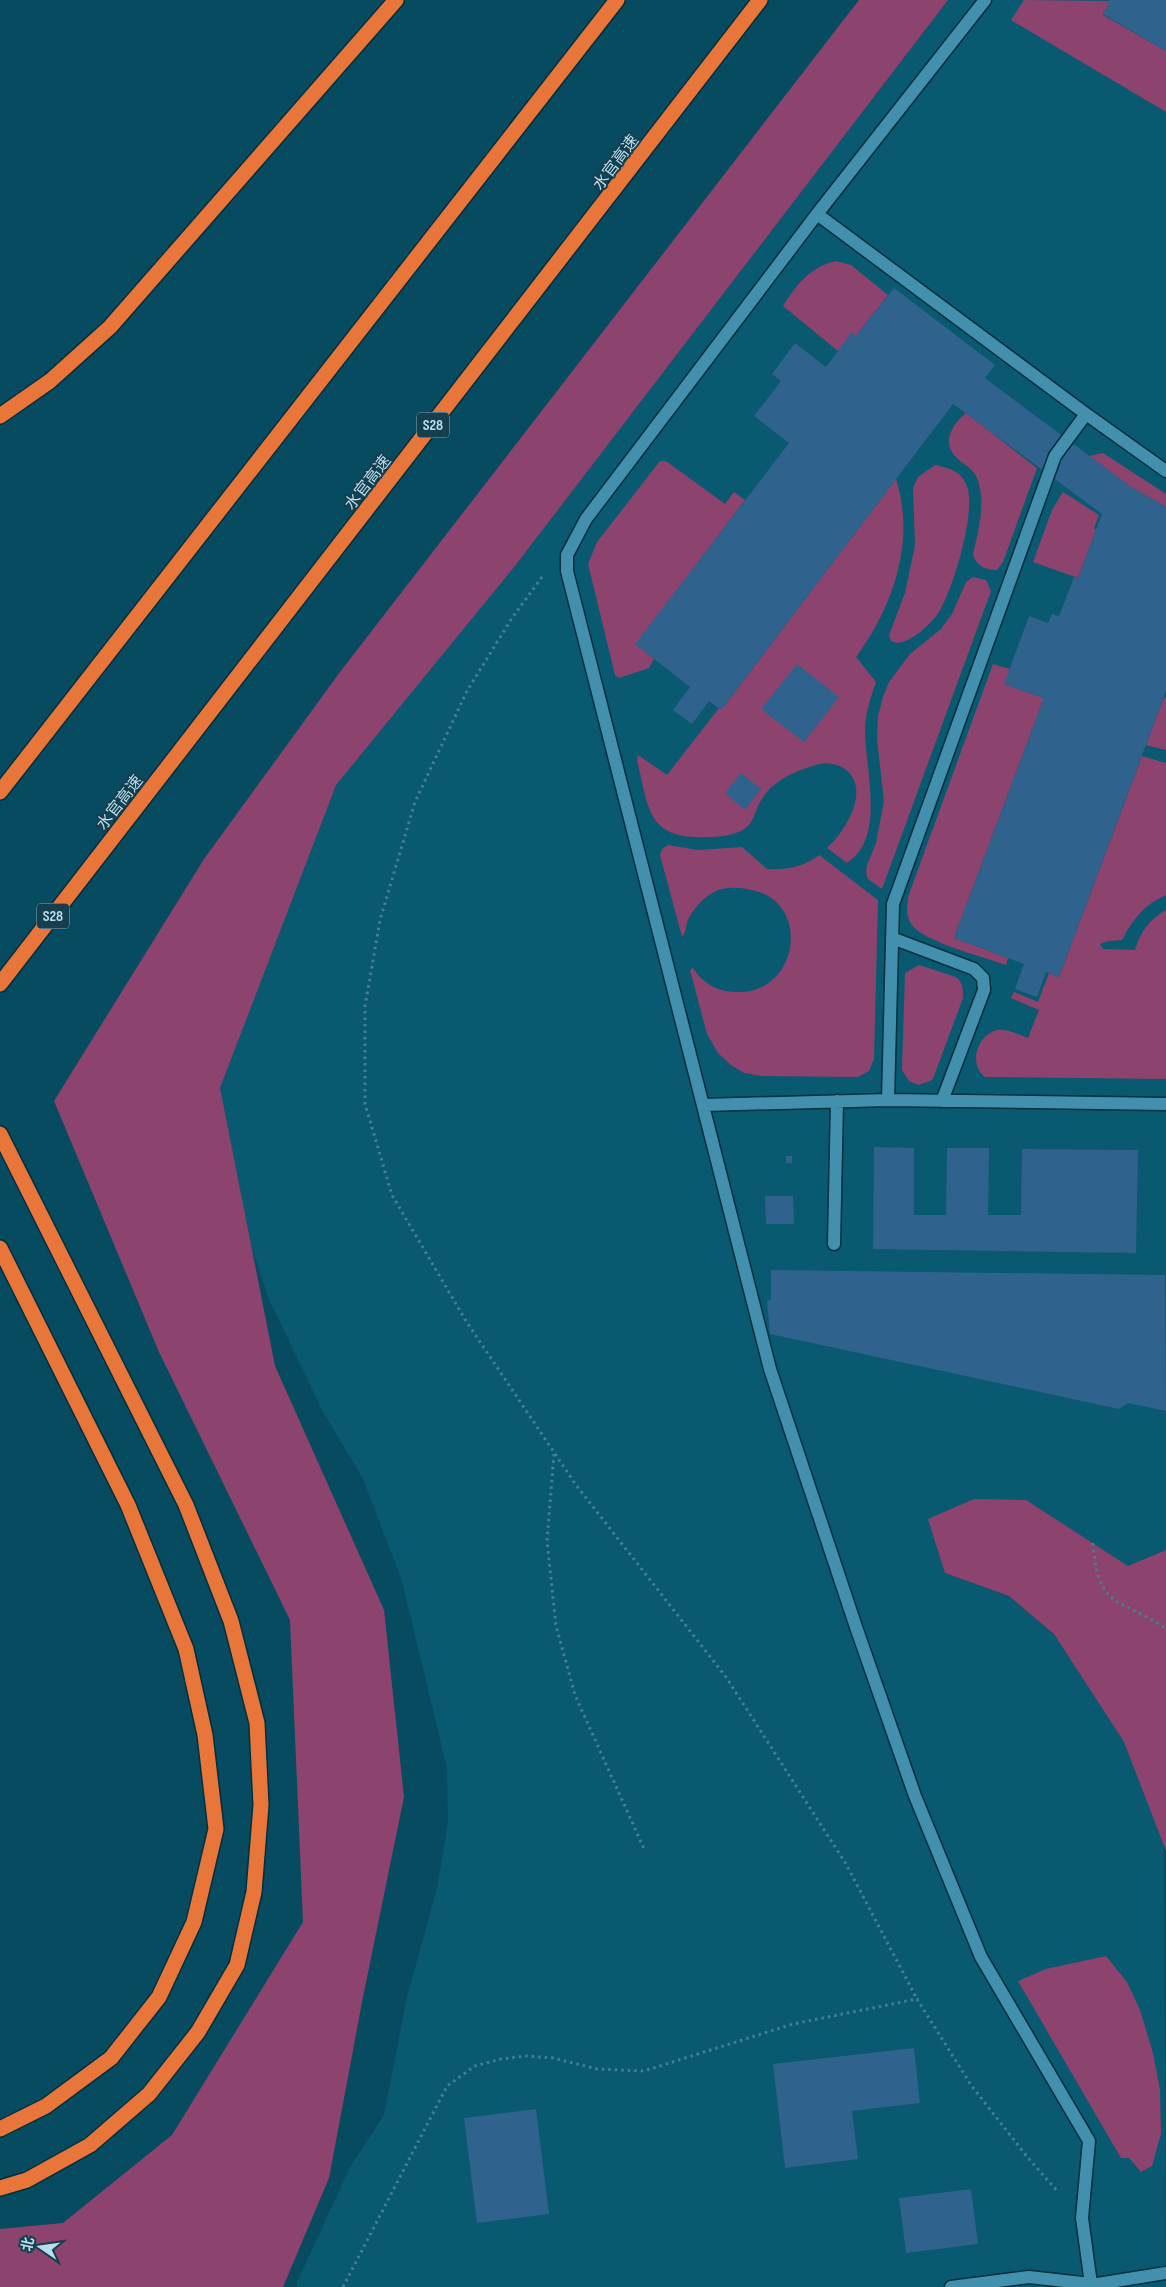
<svg xmlns="http://www.w3.org/2000/svg" width="1166" height="2287" font-family="'Sofia Sans Condensed','Noto Sans SC',sans-serif">
  <style>
    .built { fill: #095970 }
    .green { fill: #8c446e }
    .building { fill: #2f628c }
    .lines { fill: none; stroke-linecap: round; stroke-linejoin: round }
    .lane-casing { stroke: #022f3d; stroke-width: 15 }
    .highway-casing { stroke: #022f3d; stroke-width: 18 }
    .path { stroke: #467f92; stroke-width: 3; stroke-dasharray: 2.5 4; stroke-linecap: butt }
    .lane { stroke: #4290ad; stroke-width: 12 }
    .highway { stroke: #e8763a; stroke-width: 15 }
    .labels { text-anchor: middle; stroke-width: 4; stroke-linejoin: round; paint-order: stroke }
    .shield { fill: #153e4e; stroke: #88adbd; stroke-width: 1 }
    .shield-label { font-size: 15px; font-weight: bold; fill: #b9ddec }
    .street-label { font-size: 16px; fill: #b9ddec; stroke: #153e4e }
  </style>
  <rect width="100%" height="100%" fill="#074b60"/>
  <path class="built" d="M948,0H1166V1550L1129,1566L945,1573L1009,1596L1054,1634L1124,1742L1164,1844L1166,2287H297V2282L350,2167L384,2115L407,1997L437,1888L448,1822L447,1769L402,1581L363,1479L323,1412L268,1297L239,1208L220,1088L273,944L336,785L421,672L515,566Z"/>
  <path class="green" d="M859,0H948L515,566L336,785L220,1088L275,1366L384,1610L404,1797L363,1997L329,2178L283,2287H0V2229L63,2223L172,2135L303,1922L290,1620L159,1352L54,1101L204,859L340,672Z
    M1024,0L1110,1L1103,15L1166,51V112L1011,20Z
    M836,261L851,265L888,295L856,336L852,333L838,351L783,306C797,284 810,267 836,261Z
    M966,413L1037,468L1003,562L997,570C985,570 976,566 973,554C978,532 985,507 979,484C974,466 966,468 955,456C941,441 954,423 966,413Z
    M1103,453L1166,494V507L1131,487L1089,456Z
    M660,461H666L725,504L734,492L745,500L636,644L654,659L649,668L619,678L615,675L588,564L597,542Z
    M935,465C948,468 960,470 966,484C978,508 953,589 939,612C931,624 912,642 897,643L891,641L889,635L905,593L915,545L913,488L918,477Z
    M896,479C916,541 893,607 856,657L876,682C871,697 866,711 865,727C864,767 887,837 847,863L827,848C847,830 873,785 842,767C836,764 826,762 820,764C797,770 772,780 760,802C756,809 754,820 748,826C739,835 720,837 708,837C646,840 649,808 637,760L638,755L667,775L719,708L721,710Z
    M1063,492L1099,515L1094,528L1096,530L1078,578L1033,562L1052,510Z
    M973,577L986,580L991,591L882,889L868,879L866,872L867,865L876,843L884,801L877,739L878,716L883,697L889,682L910,654L941,629L952,614L966,582Z
    M993,664L1010,669L1005,684L1044,698L954,938L1008,958L1006,965C984,957 923,942 911,924C905,914 907,904 909,894Z
    M1166,697V750L1146,745L1163,699Z
    M1142,756L1166,763V895C1144,905 1133,919 1122,940L1108,941L1100,944L1103,949L1135,950C1140,932 1150,919 1166,910V1079L985,1077C968,1064 977,1035 997,1030C1008,1028 1018,1035 1028,1038L1039,1010L1011,998L1014,992L1038,1002L1049,973L1059,977Z
    M668,845L698,850L742,847L767,869C786,870 804,867 819,855L878,900L874,1059L869,1071L858,1077L761,1076L744,1073L731,1065L718,1053L707,1034L690,970L693,968C703,983 716,991 734,992C797,996 811,909 759,892C746,888 727,885 714,892C704,897 693,909 688,920C685,926 687,932 682,937L660,855L662,849Z
    M919,965L956,977C963,982 963,989 963,998L934,1076L932,1080L919,1085L909,1081L902,1070L905,973Z
    M974,1499L1026,1500L1128,1566L1166,1550V1851L1124,1742L1054,1634L1009,1596L945,1573L928,1519Z
    M1106,1956L1127,1982L1140,2010L1153,2053L1160,2090L1161,2134L1152,2166L1141,2172L1129,2158H1121L1018,1981L1046,1969Z"/>
  <path class="building" d="M1108,0H1166V51L1103,14L1110,1Z
    M894,288L995,365L985,378L1131,487L1166,507V691L1059,977L1046,972L1037,997L1015,989L1024,964L954,938L1044,698L1004,684L1029,616L1048,623L1052,614L1059,616L1074,577L1078,578L1102,514L953,404L721,710L709,701L692,724L673,710L690,687L635,644L789,443L754,416L781,381L772,374L795,343L826,367L852,332L856,336Z
    M797,664L839,697L804,742L761,709Z
    M741,773L761,789L745,810L725,793Z
    M874,1147L914,1148V1215H946L947,1148H989L988,1215H1021L1022,1149L1138,1150L1136,1253L873,1249Z
    M786,1156H792V1163H786Z
    M765,1196H793L794,1224H766Z
    M771,1270L1165,1275L1166,1411L1128,1403L1119,1409L770,1334L767,1301L771,1300Z
    M914,2048L920,2103L852,2111L858,2159L785,2168L773,2064Z
    M536,2109L549,2214L477,2223L464,2118Z
    M971,2189L978,2244L906,2253L899,2198Z"/>
  <g class="lines">
    <defs>
      <path id="lane" d="M985,0L817,214L586,519L567,555V571L770,1369L856,1627L915,1796L981,1957L1089,2141L1082,2218L1091,2284
        M817,214L1086,414L1166,471
        M892,938L974,969L983,978L984,990L942,1101
        M888,1100L893,904L1055,456L1086,414
        M703,1105L888,1100L1166,1104
        M834,1244L837,1101
        M1085,2286L1166,2273
        M951,2287L1029,2277L1091,2284"/>
      <path id="highway" d="M0,416L50,381L110,327L396,0
        M0,792L617,0
        M0,984L760,0
        M0,1134L186,1505L231,1621L257,1723L261,1805L254,1892L237,1965L198,2032L149,2094L90,2145L27,2180L0,2188
        M0,1248L128,1505L186,1649L205,1735L216,1829L194,1922L159,1997L111,2058L46,2106L0,2129"/>
    </defs>
    <use href="#lane" class="lane-casing"/>
    <use href="#highway" class="highway-casing"/>
    <path class="path" d="M542,577L512,618L467,691L415,802L380,920L365,1006V1104L392,1195L466,1321L576,1485L726,1677L846,1864L917,1999
      M554,1454L547,1541L556,1626L575,1695L645,1851
      M1093,1543C1098,1612 1120,1596 1166,1629
      M343,2287L447,2086L475,2066L501,2059L526,2056L553,2058L597,2069L644,2071L793,2024L917,1999L971,2085L1028,2158L1058,2192"/>
    <use href="#lane" class="lane"/>
    <use href="#highway" class="highway"/>
  </g>
  <g class="labels">
    <g class="shield">
      <rect x="417" y="412.5" width="32" height="25" rx="4"/>
      <rect x="37" y="903.5" width="32" height="25" rx="4"/>
    </g>
    <g class="shield-label">
      <text x="433" y="430">S28</text>
      <text x="53" y="921">S28</text>
    </g>
    <g class="street-label">
      <text transform="translate(615 162) rotate(-53)" y="6">水官高速</text>
      <text transform="translate(367 482) rotate(-52)" y="6">水官高速</text>
      <text transform="translate(119 802) rotate(-52)" y="6">水官高速</text>
    </g>
  </g>
  <g transform="translate(40 2247) rotate(283)" stroke="#153e4e" stroke-width="4" paint-order="stroke">
  <path d="M0-4L9 19L0 12L-9 19Z" fill="#b9ddec"/>
  <text y="-8" font-size="14" font-weight="bold" text-anchor="middle" fill="#b9ddec">北</text>
  </g>
</svg>
